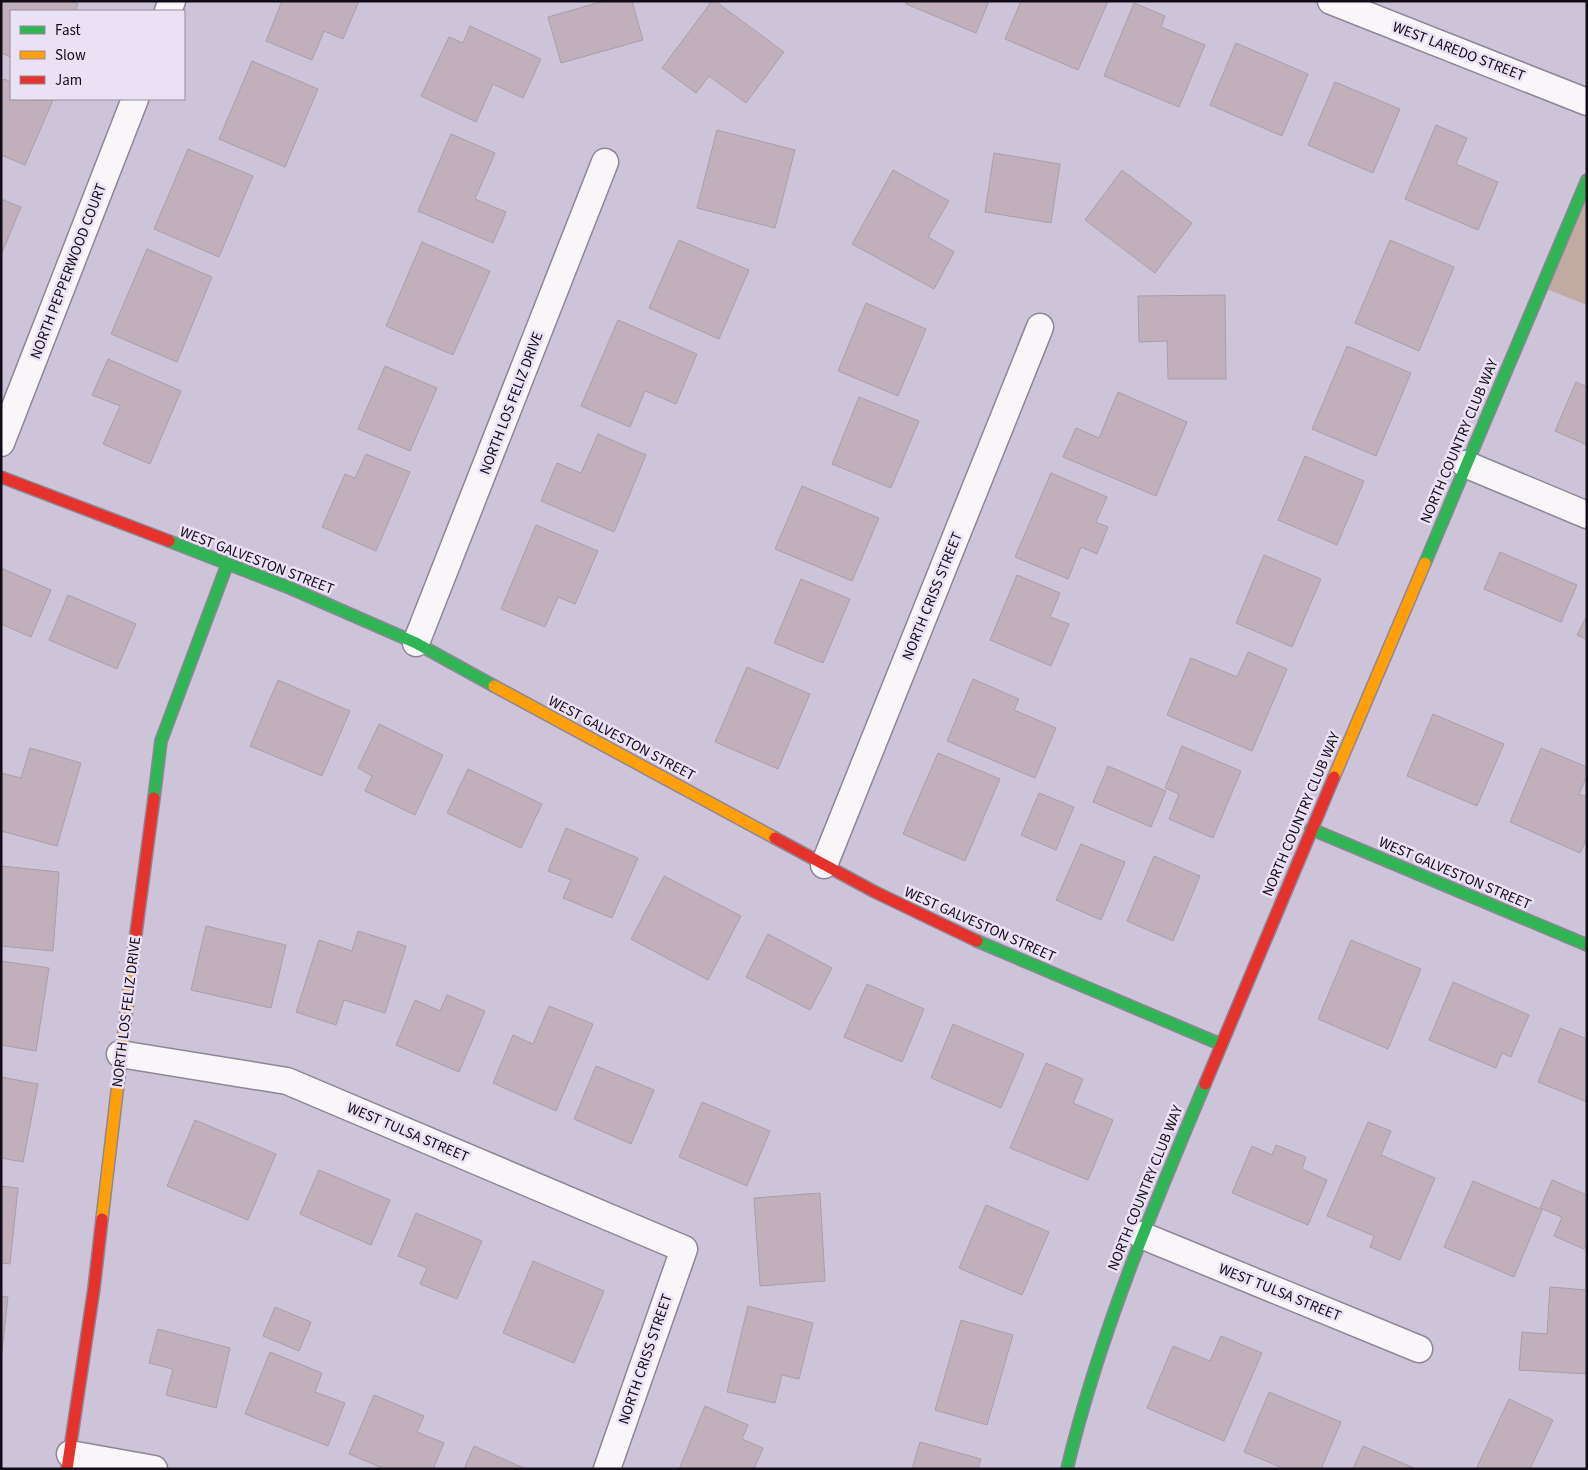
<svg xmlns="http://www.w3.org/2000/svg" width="1588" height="1470" font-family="'Source Sans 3',sans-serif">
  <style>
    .green { fill: #c0aaa2 }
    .building { fill: #c1b0bc; stroke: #aa9ea9 }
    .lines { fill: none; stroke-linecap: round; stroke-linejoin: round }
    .street-casing { stroke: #8e8697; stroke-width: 29 }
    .fast-casing { stroke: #8e8697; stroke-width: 14 }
    .slow-casing { stroke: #8e8697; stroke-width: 14 }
    .jam-casing { stroke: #8e8697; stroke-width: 14 }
    .street { stroke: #f8f6f9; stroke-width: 26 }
    .fast { stroke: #30b455; stroke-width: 11 }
    .slow { stroke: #ff9f0a; stroke-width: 11 }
    .jam { stroke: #e5322d; stroke-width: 11 }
    .labels { text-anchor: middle; stroke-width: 5; stroke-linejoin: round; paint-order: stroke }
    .street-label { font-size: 15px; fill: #120b18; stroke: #eae1f4 }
  </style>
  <rect width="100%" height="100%" fill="#cec4da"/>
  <path class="green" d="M1587,180V305L1541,287Z"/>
  <path class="building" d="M1,1H70L78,4L75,11H11V57L1,53Z
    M282,1H359L343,39L324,31L312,60L266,41Z
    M604,1H632L643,40L561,63L548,17Z
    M712,1H715L784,52L746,103L709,76L696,93L662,68Z
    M907,1H989L976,33L906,4Z
    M1021,1H1108L1078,70L1005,39Z
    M1134,3L1165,16L1161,27L1205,45L1179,107L1104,76Z
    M470,26L541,59L523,98L493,84L476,122L421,96L449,37L463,43Z
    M1236,43L1308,74L1282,136L1210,105Z
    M252,61L318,89L285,167L219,139Z
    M4,79L11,82V99L53,100L25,165L1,155V84Z
    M1335,82L1400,109L1373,173L1308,145Z
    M1436,125L1467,138L1456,164L1498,182L1478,230L1405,199Z
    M717,130L795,150L775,228L697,208Z
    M451,134L495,153L475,199L506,212L493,243L418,211Z
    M188,149L253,176L219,257L154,229Z
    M994,153L1060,164L1051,223L985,212Z
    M893,170L949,201L928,237L954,252L934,289L852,244Z
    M1122,170L1192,223L1155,273L1085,220Z
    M1,199L21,207L1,255Z
    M679,240L749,270L719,339L649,308Z
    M1390,240L1454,267L1419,351L1355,323Z
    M422,242L490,271L453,355L386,326Z
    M147,249L212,277L177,362L111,334Z
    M1225,295L1226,379H1168L1167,341L1139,342L1138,296Z
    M866,303L926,329L898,396L838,371Z
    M618,320L697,354L676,404L645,391L630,427L581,406Z
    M1347,346L1411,373L1376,456L1312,429Z
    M108,359L181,391L150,464L103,444L120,406L92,395Z
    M385,366L437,388L410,451L358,429Z
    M1576,382L1587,387V445L1555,431Z
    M1118,392L1187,422L1156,496L1063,457L1076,428L1099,438Z
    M859,397L919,421L891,488L832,464Z
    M598,434L646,455L614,532L541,501L557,463L581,473Z
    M366,454L410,472L376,551L322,527L345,474L355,478Z
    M1305,456L1364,481L1337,545L1278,520Z
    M1051,473L1107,497L1096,522L1108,527L1097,554L1081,547L1068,579L1015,557Z
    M802,486L879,518L852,581L775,549Z
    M536,525L598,551L575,604L558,597L545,627L501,609Z
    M1500,552L1577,585L1561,622L1484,589Z
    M1264,555L1321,579L1292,647L1236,623Z
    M1,568L51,590L31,637L1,624Z
    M1017,575L1060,593L1050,617L1069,624L1051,666L990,640Z
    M801,579L850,599L823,663L774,643Z
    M68,595L136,624L117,669L49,640Z
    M1587,615V640L1577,635Z
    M1248,652L1287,669L1252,751L1167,715L1191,658L1237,677Z
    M747,667L810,694L778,769L715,742Z
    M973,679L1019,699L1014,710L1056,728L1035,778L947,741Z
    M278,680L350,711L322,776L250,746Z
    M1433,714L1504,744L1477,806L1407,776Z
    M379,724L443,755L415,815L365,791L372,776L358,768Z
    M1182,746L1241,771L1213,838L1169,819L1179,794L1165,788Z
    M30,748L81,763L57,846L1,831V773L21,778Z
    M1541,748L1587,767V776L1579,794L1587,797V838L1580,853L1510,822Z
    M938,753L1000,779L965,861L903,834Z
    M1108,766L1166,791L1151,827L1093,802Z
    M468,769L542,804L521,848L447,813Z
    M1039,793L1074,807L1056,850L1021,835Z
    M566,828L638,858L612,918L563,898L571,880L548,871Z
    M1081,844L1125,862L1101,920L1056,900Z
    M1154,856L1200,876L1173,941L1127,921Z
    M1,866L59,872L53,951L1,946Z
    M664,876L741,916L708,980L631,939Z
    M206,926L286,945L271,1008L191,990Z
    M358,931L406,946L385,1013L344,1000L336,1025L296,1012L319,940L352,951Z
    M768,934L832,968L810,1010L746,977Z
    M1351,940L1421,969L1388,1049L1318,1019Z
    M1,961L49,968L36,1051L1,1045Z
    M1453,982L1529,1015L1511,1057L1502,1053L1496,1068L1429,1040Z
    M867,984L924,1009L902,1062L844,1037Z
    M447,995L485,1011L459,1072L396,1045L415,1000L440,1011Z
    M549,1006L593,1024L556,1111L493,1083L513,1035L533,1044Z
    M953,1024L1024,1054L1001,1108L931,1078Z
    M1560,1028L1587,1039V1102L1538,1082Z
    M1046,1063L1083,1079L1073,1103L1113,1120L1088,1180L1010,1148Z
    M596,1066L654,1090L631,1144L574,1119Z
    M1,1077L38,1084L23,1162L1,1158Z
    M702,1102L770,1131L747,1186L679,1157Z
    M195,1120L276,1154L248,1220L167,1186Z
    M1368,1122L1391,1131L1381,1155L1435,1178L1400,1260L1370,1247L1374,1236L1327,1216Z
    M1276,1145L1306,1157L1302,1169L1327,1180L1308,1225L1232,1193L1252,1146L1272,1155Z
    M319,1170L390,1200L371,1245L300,1214Z
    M1552,1180L1587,1195V1243L1584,1249L1554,1236L1562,1217L1540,1208Z
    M1473,1181L1542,1210L1514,1277L1444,1247Z
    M1,1186L18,1188L10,1264L1,1263Z
    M820,1193L825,1281L760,1286L754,1198Z
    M986,1205L1049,1232L1022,1295L959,1268Z
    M416,1213L482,1241L457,1299L420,1284L427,1268L398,1256Z
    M533,1261L604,1291L574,1363L503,1333Z
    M1550,1287L1587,1290V1374L1519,1370L1522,1332L1547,1334Z
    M1,1296L8,1297L1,1360Z
    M748,1306L813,1323L799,1379L782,1375L775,1403L727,1392Z
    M275,1307L311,1322L299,1351L263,1336Z
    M961,1320L1013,1335L987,1425L935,1410Z
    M158,1329L230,1348L216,1408L166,1395L173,1369L149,1363Z
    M1221,1336L1262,1353L1224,1441L1147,1408L1173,1346L1210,1361Z
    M270,1352L322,1373L315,1392L345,1403L328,1446L245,1414Z
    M1269,1392L1341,1422L1321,1469H1285L1244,1452Z
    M374,1395L424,1416L417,1432L444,1443L433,1469H385L349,1454Z
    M1509,1399L1553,1420L1530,1469H1476Z
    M705,1406L748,1425L742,1439L763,1448L754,1469H679Z
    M920,1442L981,1459L978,1469H912Z
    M474,1446L526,1469H464Z
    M1363,1446L1416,1469H1353Z"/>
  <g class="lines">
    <defs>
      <path id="street" d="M1331,1L1587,102
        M168,11L172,1
        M1,443L135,99
        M1465,464L1587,515
        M416,643L605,162
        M824,865L1040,327
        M120,1054L287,1081L684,1249L607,1469
        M1141,1235L1419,1349
        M70,1454L154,1469"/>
      <path id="fast" d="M169,541L290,588L416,643L494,686
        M1425,563L1587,180
        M154,798L161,741L227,565
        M1311,829L1587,945
        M977,941L1220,1044
        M1067,1469C1099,1335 1152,1210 1205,1084"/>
      <path id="slow" d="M494,686L775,838
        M1334,777L1425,563
        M102,1219L133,956"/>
      <path id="jam" d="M1,477L169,541
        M775,838L875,892L977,941
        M133,956L154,798
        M1205,1084L1334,777
        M67,1469L94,1288L102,1219"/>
    </defs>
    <use href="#street" class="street-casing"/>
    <use href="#fast" class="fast-casing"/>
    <use href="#slow" class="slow-casing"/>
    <use href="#jam" class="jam-casing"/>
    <use href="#street" class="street"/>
    <use href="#fast" class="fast"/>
    <use href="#slow" class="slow"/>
    <use href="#jam" class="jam"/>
  </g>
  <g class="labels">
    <g class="street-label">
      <text transform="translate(1459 51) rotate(21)" y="5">WEST LAREDO STREET</text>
      <text transform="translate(68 271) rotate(-69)" y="5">NORTH PEPPERWOOD COURT</text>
      <text transform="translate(511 403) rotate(-69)" y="5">NORTH LOS FELIZ DRIVE</text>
      <text transform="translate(1459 441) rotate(-67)" y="5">NORTH COUNTRY CLUB WAY</text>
      <text transform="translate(257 560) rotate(21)" y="5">WEST GALVESTON STREET</text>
      <text transform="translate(932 596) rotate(-68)" y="5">NORTH CRISS STREET</text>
      <text transform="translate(622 738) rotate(28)" y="5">WEST GALVESTON STREET</text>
      <text transform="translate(1301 814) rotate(-67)" y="5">NORTH COUNTRY CLUB WAY</text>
      <text transform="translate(1455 873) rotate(23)" y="5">WEST GALVESTON STREET</text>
      <text transform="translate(980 924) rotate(24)" y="5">WEST GALVESTON STREET</text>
      <text transform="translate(126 1012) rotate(-83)" y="5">NORTH LOS FELIZ DRIVE</text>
      <text transform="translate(408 1132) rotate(23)" y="5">WEST TULSA STREET</text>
      <text transform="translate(1145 1188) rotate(-68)" y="5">NORTH COUNTRY CLUB WAY</text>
      <text transform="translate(1280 1292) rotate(22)" y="5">WEST TULSA STREET</text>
      <text transform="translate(645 1359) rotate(-71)" y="5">NORTH CRISS STREET</text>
    </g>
  </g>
  <rect width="1588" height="1470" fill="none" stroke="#120b18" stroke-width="5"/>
  <rect x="10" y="10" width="175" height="90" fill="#eae1f4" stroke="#948b9c"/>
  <rect x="20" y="26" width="25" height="8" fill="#30b455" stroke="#948b9c"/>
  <text x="55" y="35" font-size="15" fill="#120b18">Fast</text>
  <rect x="20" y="51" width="25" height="8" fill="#ff9f0a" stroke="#948b9c"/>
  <text x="55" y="60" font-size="15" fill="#120b18">Slow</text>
  <rect x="20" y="76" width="25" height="8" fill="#e5322d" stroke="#948b9c"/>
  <text x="55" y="85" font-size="15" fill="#120b18">Jam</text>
</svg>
